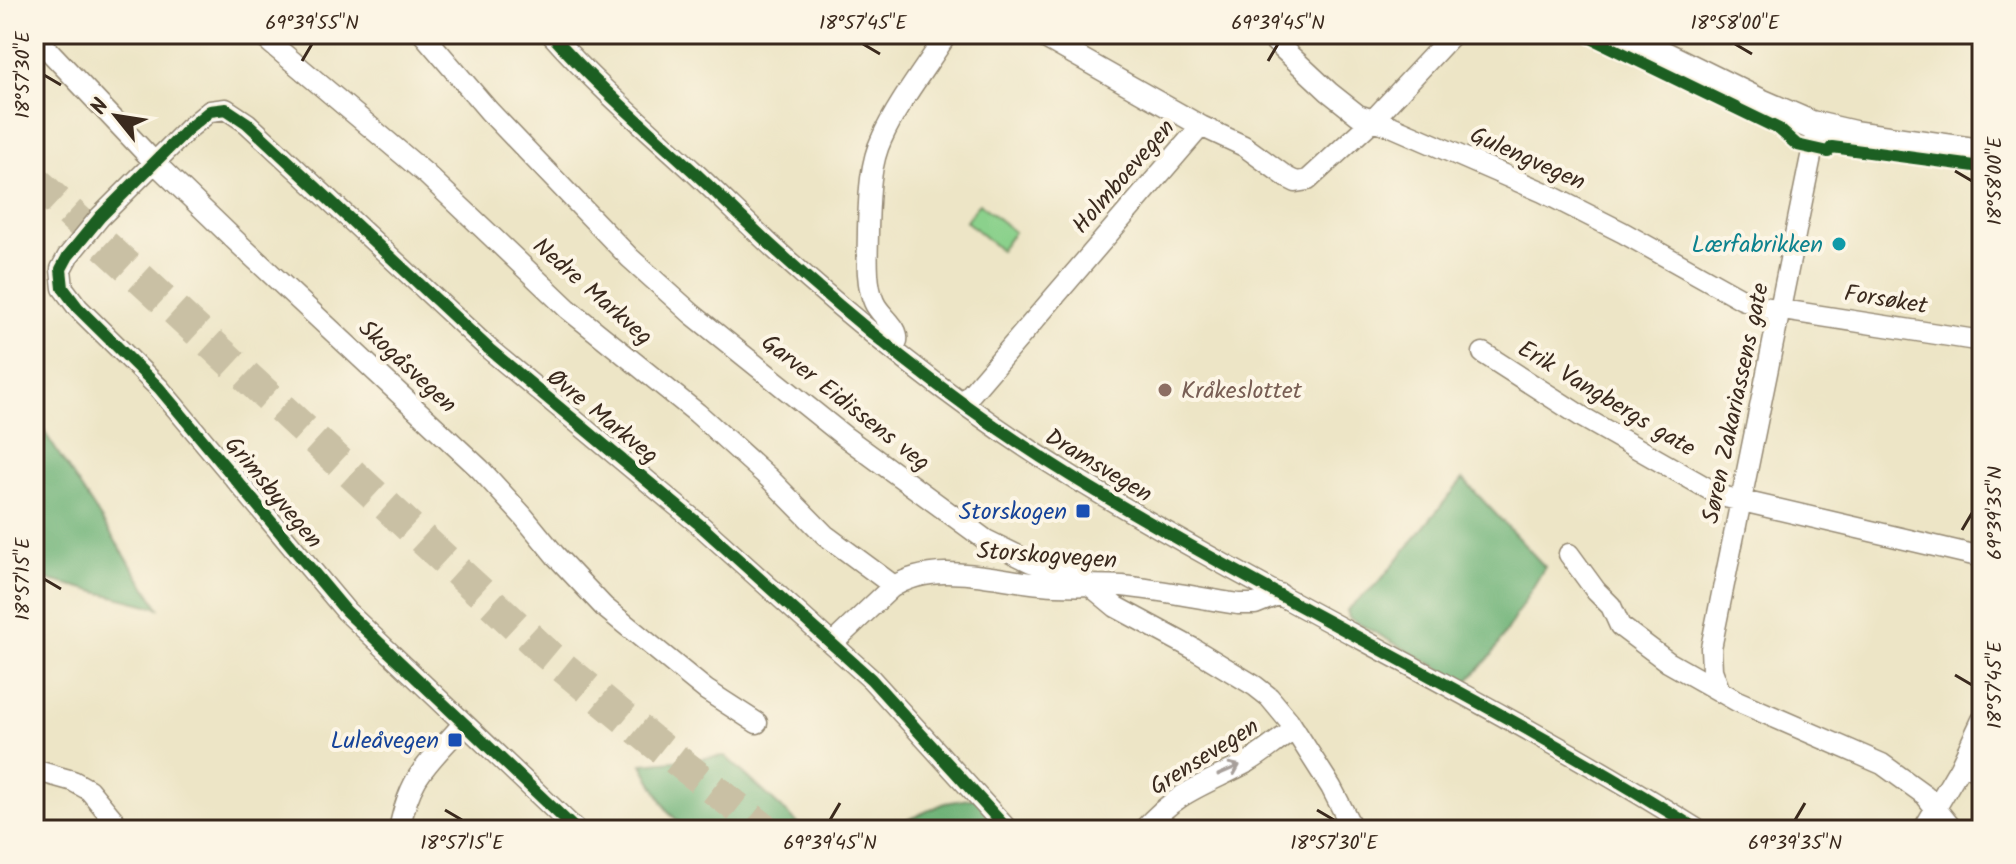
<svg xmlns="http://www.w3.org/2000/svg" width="2016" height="864" font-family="Kalam,sans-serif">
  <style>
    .green { fill: #8bd18c; stroke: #637e55; stroke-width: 2 }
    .forest { fill: #70b378; stroke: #566e4b; stroke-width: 2 }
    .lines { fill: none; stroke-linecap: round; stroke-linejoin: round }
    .primary-tunnel { stroke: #c9c0a4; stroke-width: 32; stroke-dasharray: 32 16; stroke-linecap: butt }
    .street-casing { stroke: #948872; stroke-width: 23 }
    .secondary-casing { stroke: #948872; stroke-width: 31 }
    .street { stroke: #fff; stroke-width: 20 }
    .secondary { stroke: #fff; stroke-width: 28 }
    .cycleway-casing { stroke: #fcf5e5; stroke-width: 17 }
    .cycleway { stroke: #1b5e20; stroke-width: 12 }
    .oneway { stroke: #a79f9a }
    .ticks { fill: none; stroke: #3b2a1e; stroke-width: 3 }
    .culture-dot { fill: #0f9aa8; stroke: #fcf5e5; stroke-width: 3 }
    .education-dot { fill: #8d6e63; stroke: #fcf5e5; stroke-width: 3 }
    .transit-dot { fill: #1a4fb4; stroke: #fcf5e5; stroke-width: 3 }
    .labels { text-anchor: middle; stroke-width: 8; stroke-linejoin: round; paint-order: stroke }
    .street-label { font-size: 24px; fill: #3b2a1e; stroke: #fcf5e5 }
    .culture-label { font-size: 24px; fill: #0d838f; stroke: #fcf5e5; text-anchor: end }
    .education-label { font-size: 24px; fill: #785e54; stroke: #fcf5e5; text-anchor: start }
    .transit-label { font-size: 24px; fill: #164399; stroke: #fcf5e5; text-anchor: end }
    .neatline { fill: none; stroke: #3b2a1e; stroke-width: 3 }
    .ticks-label { font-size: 20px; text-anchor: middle; fill: #3b2a1e }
  </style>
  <rect width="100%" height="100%" fill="#fcf5e5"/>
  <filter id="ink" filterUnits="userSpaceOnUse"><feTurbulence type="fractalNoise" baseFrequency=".0125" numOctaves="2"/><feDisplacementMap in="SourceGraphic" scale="16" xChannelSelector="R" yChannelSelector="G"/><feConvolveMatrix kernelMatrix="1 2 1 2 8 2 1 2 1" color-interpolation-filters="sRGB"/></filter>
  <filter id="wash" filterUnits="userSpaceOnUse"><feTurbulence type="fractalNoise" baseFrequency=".006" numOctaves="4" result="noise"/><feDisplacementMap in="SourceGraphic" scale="32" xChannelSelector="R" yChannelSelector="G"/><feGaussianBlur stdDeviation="1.8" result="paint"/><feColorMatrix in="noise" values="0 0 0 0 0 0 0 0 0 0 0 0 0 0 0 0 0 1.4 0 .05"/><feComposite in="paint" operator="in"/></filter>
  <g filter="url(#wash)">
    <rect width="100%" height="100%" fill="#ede5c6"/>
    <path class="green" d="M979,203L1014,232L1000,250L966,221Z"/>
    <path class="forest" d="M34,416L159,608L34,576Z
      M1463,479L1545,567L1492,655L1466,683L1349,618L1347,610L1380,581Z
      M725,756L803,828L807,830H688L668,812L642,764Z
      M975,798L1010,830H885L945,803Z"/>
  </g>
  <g filter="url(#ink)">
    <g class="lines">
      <path class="primary-tunnel" d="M34,180L547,654L651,740L766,830"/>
      <defs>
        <path id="street" d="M260,34L426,174L568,309L697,413L769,478L825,535L894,586
          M423,34L489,111L630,258L692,314L844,436L986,540L1031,562L1081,578L1116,607L1194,649L1255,686L1269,697L1289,721L1331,787L1353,830
          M551,34C595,84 644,126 693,171C721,197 747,223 775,249C864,330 968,413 1071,476C1276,601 1495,702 1698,830
          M1038,34L1201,126
          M1267,34L1329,92L1358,115L1391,126L1543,192L1622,232L1742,299L1763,307L1982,341
          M34,35L156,164L238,243L480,469L523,516L555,555L604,607L706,690L757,723
          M894,348C906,329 881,319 874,302C865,282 868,251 868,229C869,200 869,165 882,138C897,104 927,66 947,34
          M1483,353L1584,418L1721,496L1982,557
          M964,402L1201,126L1244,146L1288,178L1296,182L1308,180L1372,121L1453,34
          M1569,554L1596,591L1611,606L1620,626L1668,662L1737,701L1882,764L1925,795L1953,830
          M832,644L891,588C934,559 994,580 1042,584C1069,587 1095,584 1122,586C1161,590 1199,598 1238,604H1255L1280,594
          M1719,689L1712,670L1711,648L1817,127
          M1960,767H1982
          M34,770L73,781L89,790L122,830
          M399,830C411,772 427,766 463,724
          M576,830L346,611L159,388L78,308L63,288L61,269L68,256L100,217L188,129L210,111L226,109L247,123L489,349L700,525L871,679L1008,830
          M1143,830C1177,791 1205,785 1248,762C1264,753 1278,739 1295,730
          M1923,830L1960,767L1982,720"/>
        <path id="secondary" d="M1620,34L1758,102L1811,125L1854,135L1982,153"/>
      </defs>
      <use href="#street" class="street-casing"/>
      <use href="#secondary" class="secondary-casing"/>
      <use href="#street" class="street"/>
      <use href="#secondary" class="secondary"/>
      <defs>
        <path id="cycleway" d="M551,34C595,84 644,126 693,171C721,197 747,223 775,249C864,330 968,413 1071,476C1276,601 1495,702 1698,830
          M1583,34L1779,129L1797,145L1828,152L1832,147L1982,167
          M576,830L346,611L159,388L78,308L63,288L61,269L68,256L100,217L188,129L210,111L226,109L247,123L489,349L700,525L871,679L1008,830"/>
      </defs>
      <use href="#cycleway" class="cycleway-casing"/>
      <use href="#cycleway" class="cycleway"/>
    </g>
    <defs><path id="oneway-shaft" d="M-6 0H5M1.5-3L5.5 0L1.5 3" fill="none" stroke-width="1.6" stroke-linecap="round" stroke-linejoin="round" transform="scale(2)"/></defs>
    <use class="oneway" href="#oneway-shaft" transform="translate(1229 770) rotate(-24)"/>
  </g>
  <path class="ticks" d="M863,44L880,54M1735,44L1752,54M302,61L312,44M1268,61L1278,44M44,75L61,85M1955,171L1972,181M1962,530L1972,513M44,579L61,589M1955,675L1972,685M445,810L462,820M1317,810L1334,820M830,820L840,803M1795,820L1805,803"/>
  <circle class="culture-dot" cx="1839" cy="244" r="8"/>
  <circle class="education-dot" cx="1165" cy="390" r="8"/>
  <g class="transit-dot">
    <rect x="1075" y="503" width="16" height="16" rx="4"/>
    <rect x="447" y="732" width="16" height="16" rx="4"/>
  </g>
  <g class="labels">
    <g class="street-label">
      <text transform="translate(1528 158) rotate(24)" y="8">Gulengvegen</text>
      <text transform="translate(1123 176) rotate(-49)" y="8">Holmboevegen</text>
      <text transform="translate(593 291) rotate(41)" y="8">Nedre Markveg</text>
      <text transform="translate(1886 299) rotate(9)" y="8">Forsøket</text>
      <text transform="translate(408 366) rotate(43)" y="8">Skogåsvegen</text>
      <text transform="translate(1607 398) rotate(31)" y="8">Erik Vangbergs gate</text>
      <text transform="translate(846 402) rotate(38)" y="8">Garver Eidissens veg</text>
      <text transform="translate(1735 403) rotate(-78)" y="8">Søren Zakariassens gate</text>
      <text transform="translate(603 416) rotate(39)" y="8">Øvre Markveg</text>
      <text transform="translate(1099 465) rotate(31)" y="8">Dramsvegen</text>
      <text transform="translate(274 492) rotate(50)" y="8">Grimsbyvegen</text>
      <text transform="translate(1047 555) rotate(4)" y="8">Storskogvegen</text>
      <text transform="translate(1204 756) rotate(-32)" y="8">Grensevegen</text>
    </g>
    <g class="culture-label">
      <text x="1823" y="252">Lærfabrikken</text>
    </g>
    <g class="education-label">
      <text x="1181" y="398">Kråkeslottet</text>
    </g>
    <g class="transit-label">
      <text x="1067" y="519">Storskogen</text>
      <text x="439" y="748">Luleåvegen</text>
    </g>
  </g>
  <rect width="2016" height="864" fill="none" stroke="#fcf5e5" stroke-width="88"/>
  <g transform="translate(116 116) rotate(300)" stroke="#fcf5e5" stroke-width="6" paint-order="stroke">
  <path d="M0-6L14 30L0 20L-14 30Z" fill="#3b2a1e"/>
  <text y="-12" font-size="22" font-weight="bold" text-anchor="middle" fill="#3b2a1e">N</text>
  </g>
  <rect x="44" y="44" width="1928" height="776" class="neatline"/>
  <g class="ticks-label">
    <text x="312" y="29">69°39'55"N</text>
    <text x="863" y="29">18°57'45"E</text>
    <text x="1278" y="29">69°39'45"N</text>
    <text x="1735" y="29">18°58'00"E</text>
    <text transform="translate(22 75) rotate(-90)" y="7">18°57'30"E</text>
    <text transform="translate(1994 181) rotate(-90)" y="7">18°58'00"E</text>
    <text transform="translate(1994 513) rotate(-90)" y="7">69°39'35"N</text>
    <text transform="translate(22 579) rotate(-90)" y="7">18°57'15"E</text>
    <text transform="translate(1994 685) rotate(-90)" y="7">18°57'45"E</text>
    <text x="462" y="849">18°57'15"E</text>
    <text x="830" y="849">69°39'45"N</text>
    <text x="1334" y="849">18°57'30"E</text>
    <text x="1795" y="849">69°39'35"N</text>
  </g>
</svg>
